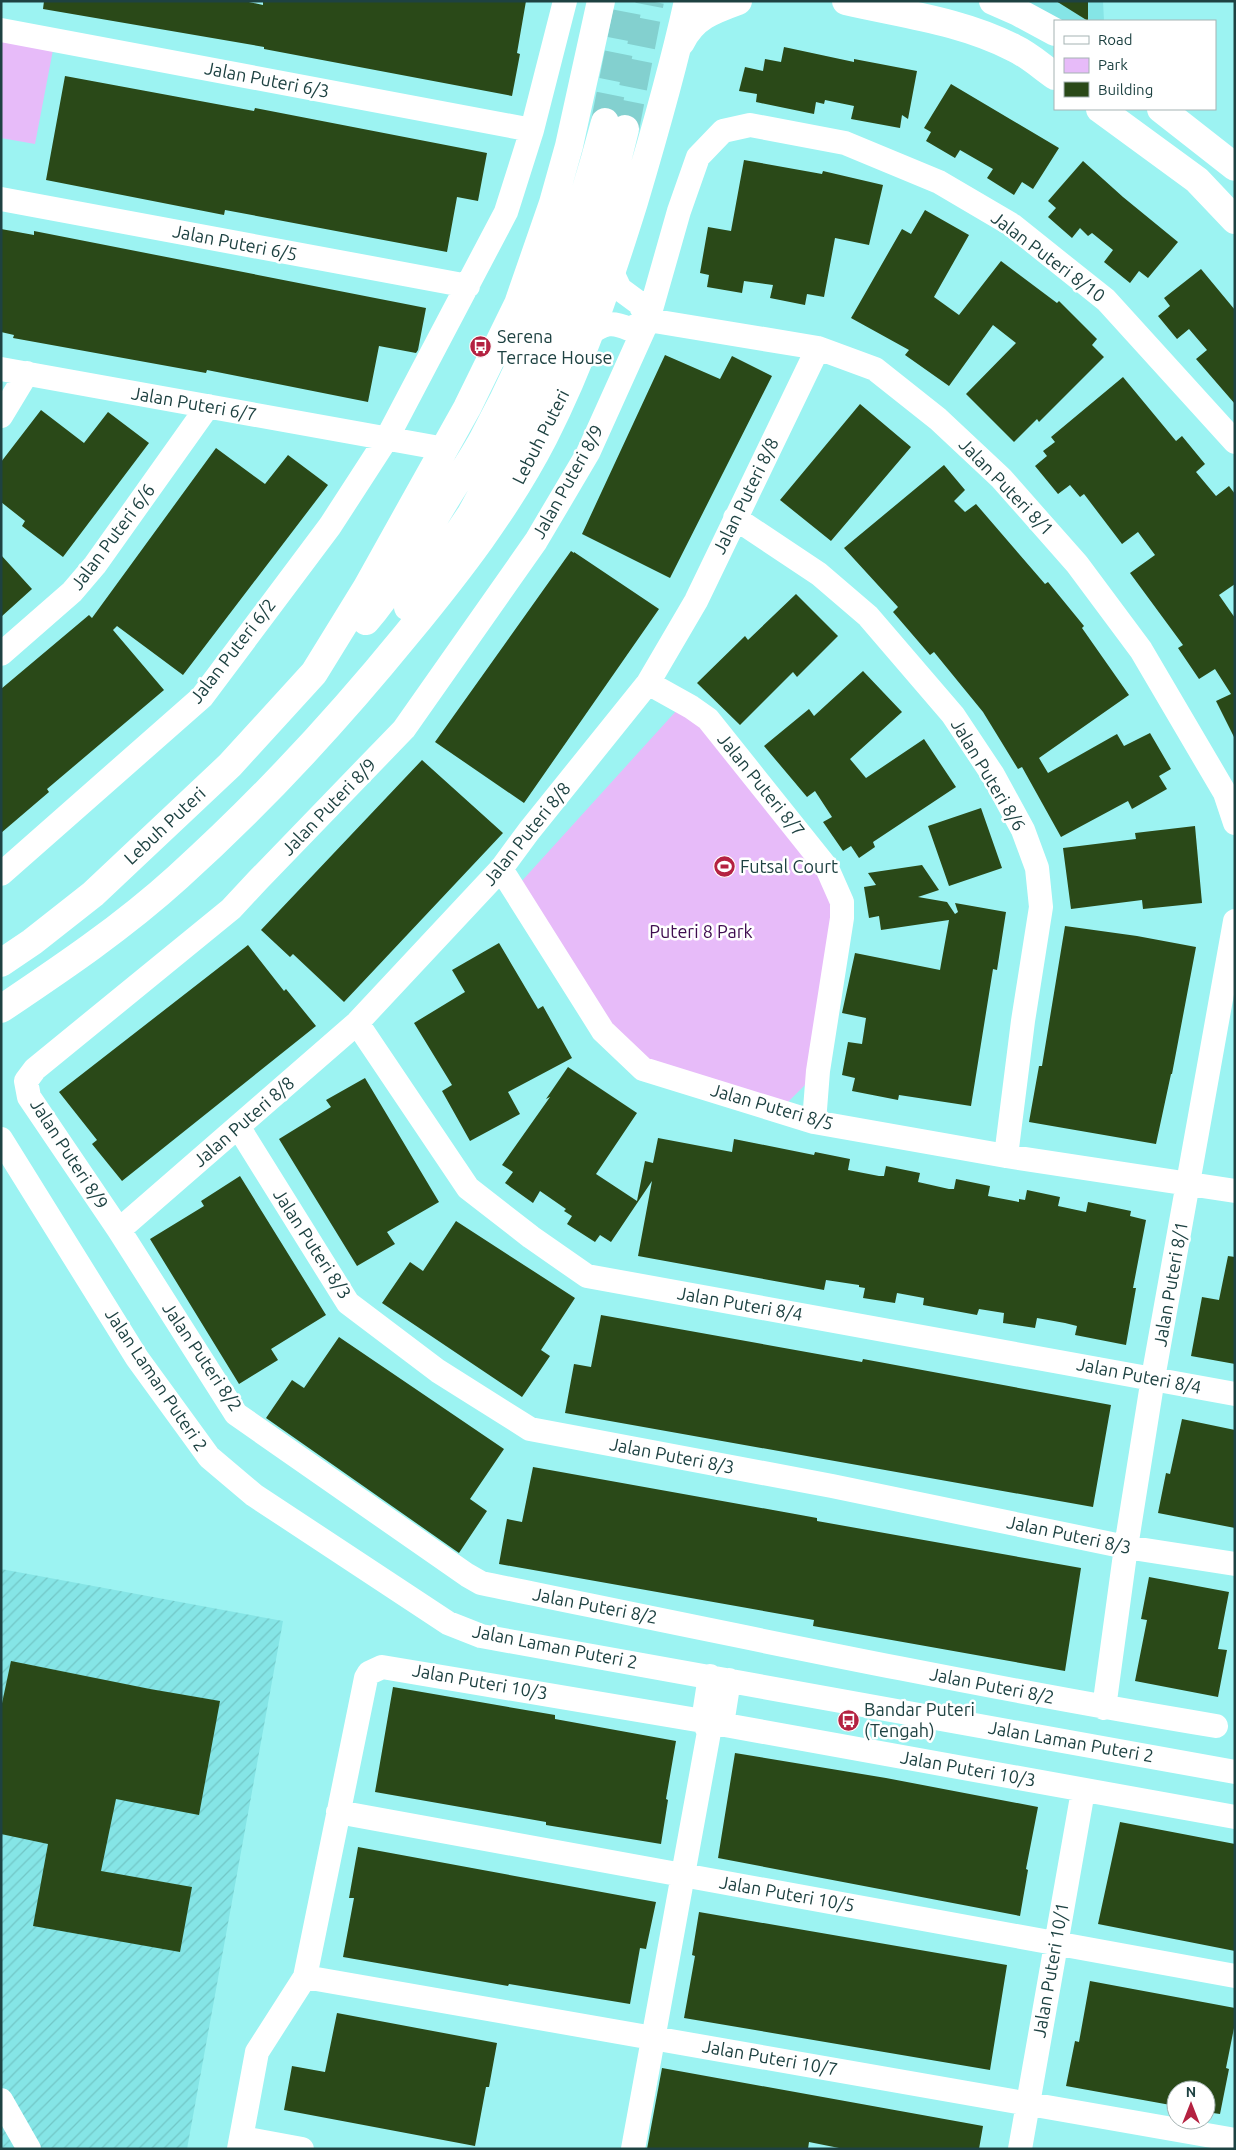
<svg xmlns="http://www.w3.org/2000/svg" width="1236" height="2150" font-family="Ubuntu,sans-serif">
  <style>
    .built { fill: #85e5e6 }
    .industrial { fill: url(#industrial-furrows) }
    .green { fill: #e7bbf9 }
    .building { fill: #2a4918 }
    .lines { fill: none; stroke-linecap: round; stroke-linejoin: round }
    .major-tunnel { stroke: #83d0cf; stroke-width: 28; stroke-dasharray: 28 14; stroke-linecap: butt }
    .minor { stroke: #fff; stroke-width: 24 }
    .major { stroke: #fff; stroke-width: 28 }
    .labels { text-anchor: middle; stroke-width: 5; stroke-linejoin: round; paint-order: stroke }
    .street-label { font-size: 18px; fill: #1e4242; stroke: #fff }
    .poi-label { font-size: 18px; fill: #1e4242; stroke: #fff; text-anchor: start }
    .park-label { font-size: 18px; fill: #3f0c50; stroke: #fff }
  </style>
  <defs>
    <pattern id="industrial-furrows" width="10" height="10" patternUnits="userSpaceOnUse" patternTransform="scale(1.25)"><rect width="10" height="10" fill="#85e5e6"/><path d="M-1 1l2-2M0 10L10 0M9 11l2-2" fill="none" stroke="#72c6c6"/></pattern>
  </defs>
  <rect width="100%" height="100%" fill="#9cf3f2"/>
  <path class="built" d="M1020,1H1103L1104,21H1057Z"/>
  <path class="industrial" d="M1,1569L283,1621L187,2149H1Z"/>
  <path class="green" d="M1,41L53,50L35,144L1,138Z
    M677,710L697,718L833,891L836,925L808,1082L786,1104L647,1062L606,1023L520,883Z"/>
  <path class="building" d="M44,1H244L263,5V1H526L517,53L520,54L512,96L264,49V47L43,9Z
    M1056,1H1088V21Z
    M784,47L854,62V59L917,71L908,119L902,115L900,128L851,119L854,106L825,100L824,104L816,102L814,114L756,102L757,94L739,91L745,67L763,71L765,59L781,62Z
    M65,76L254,111L255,108L487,153L478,201L457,197L447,252L225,210L224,215L46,180Z
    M951,84L1059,148L1033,189L1022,182L1014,195L987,178L993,169L960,150L955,158L926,141L931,132L924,128Z
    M744,160L822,174L823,171L883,185L869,245L835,238L824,297L807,294L805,305L770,298L773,285L744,281L742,293L707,287L709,275L700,273L708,227L731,231Z
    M1083,161L1123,197L1178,242L1148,278L1139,271L1130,283L1104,262L1113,250L1092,233L1088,236L1080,228L1072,238L1048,217L1056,208L1048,201Z
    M925,210L969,235L934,297L959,315L1001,261L1057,303L1059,301L1097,339L1092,345L1104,357L1039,422L1037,419L1014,442L966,394L1016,343L993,325L949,386L905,355L909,350L851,318L902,229L911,234Z
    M1,229L34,235V231L426,308L418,350L416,353L379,346L368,402L207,370L206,373L13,338L14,335L1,332Z
    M1201,269L1235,310V404L1196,359L1207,350L1189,329L1177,339L1158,316L1170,306L1164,298Z
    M665,355L720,379L732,356L772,376L670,578L582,534Z
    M1123,377L1176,441L1182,436L1205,464L1196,472L1216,496L1229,486L1235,494V584L1219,595L1235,618V739L1216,701L1231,694L1215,669L1199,679L1178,648L1183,645L1130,573L1155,555L1138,532L1122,544L1084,494L1080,497L1070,485L1058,494L1035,466L1047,456L1043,451L1055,442L1051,437Z
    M860,404L911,447L831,541L780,500Z
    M41,410L84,443L108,412L149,443L63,557L22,526L25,521L1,502V462Z
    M216,448L265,484L288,455L328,485L183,675L117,626L113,630L164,690L47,789L49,792L1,833V689L89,615L92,618Z
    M944,465L965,490L954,501L965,512L976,504L1045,584L1048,582L1084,626L1082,628L1129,695L1039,758L1048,773L1117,734L1124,746L1150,733L1171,769L1159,776L1167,789L1132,809L1128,801L1061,837L1022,767L1018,769L983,712L934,652L930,655L893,612L898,607L844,548Z
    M571,551L574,553V552L659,609L524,803L435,742Z
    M1,555L32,589L1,617Z
    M796,594L838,636L797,677L793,672L740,725L697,683L745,636L748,640Z
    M863,671L902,712L850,759L866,778L924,739L956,787L873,842L875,847L859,858L851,846L843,851L823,822L832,817L815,791L807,797L764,746L809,709L814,716Z
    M422,760L503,833L344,1002L293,954L290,957L261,930Z
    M981,808L1002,868L949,886L928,826Z
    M1195,826L1202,903L1143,909L1142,900L1071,909L1063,848L1136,839L1135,833Z
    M922,865L939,890L918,897L947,902L955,914L958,912L955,903L1006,912L997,970L993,969L971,1106L899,1095L898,1100L852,1091L855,1078L842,1075L848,1042L862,1044L866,1018L842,1013L855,953L940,970L949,920L881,930L879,916L869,918L864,887L876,885L868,873Z
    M1065,926L1137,936L1196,947L1172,1074H1171L1156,1144L1029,1122L1039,1066H1042Z
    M499,943L538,1009L543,1006L572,1058L508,1092L520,1114L470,1141L442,1091L452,1085L414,1023L465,992L452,970Z
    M248,945L284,991L286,989L316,1026L122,1181L92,1144L97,1140L59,1092Z
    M568,1067L637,1113L596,1174L637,1201L645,1161L653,1163L658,1138L732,1152L734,1139L814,1155L815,1152L850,1159L848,1170L879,1176H884L886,1166L920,1173L918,1182L949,1189H954L956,1179L990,1186L988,1196L1019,1202V1199L1025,1200L1027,1190L1060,1197L1058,1206L1086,1212L1088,1202L1131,1211L1130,1216L1146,1220L1133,1288H1136L1126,1345L1075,1335L1077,1326L1065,1323L1037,1318L1035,1328L1003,1323L1004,1313L979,1309L977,1315L923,1305L924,1298L897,1293L895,1303L863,1298L865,1288L859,1287V1285L826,1280L824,1290L638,1256L652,1181L611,1242L600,1235L595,1242L567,1224L572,1216L564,1211L566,1209L540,1191L533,1203L505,1183L513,1172L502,1165L550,1097L546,1099Z
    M365,1078L439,1202L387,1232L395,1244L357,1266L279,1139L331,1107L326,1100Z
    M240,1176L326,1315L271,1349L278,1360L239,1384L150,1239L204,1206L201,1201Z
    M456,1221L575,1298L541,1350L550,1356L522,1397L382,1303L410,1262L423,1271Z
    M1228,1256L1235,1257V1364L1191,1356L1202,1297L1219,1300Z
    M601,1315L862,1362L863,1359L1111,1405L1093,1507L565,1413L574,1364L591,1367Z
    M339,1337L504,1449L470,1499L487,1511L459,1553L266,1418L292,1380L304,1388Z
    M1182,1419L1235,1430V1528L1158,1513L1166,1473L1170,1474Z
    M533,1467L817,1518V1521L1081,1568L1065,1671L813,1626L814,1620L499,1564L507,1519L522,1522Z
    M1149,1577L1229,1592L1218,1649L1227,1650L1218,1697L1135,1681L1147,1620L1141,1619Z
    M11,1661L150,1689L220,1701L199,1815L116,1799L101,1871L192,1887L180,1952L33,1926L48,1844L1,1834V1708Z
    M393,1687L555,1715V1719L676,1741L666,1799L668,1800L661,1844L546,1825V1822L375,1792Z
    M735,1753L886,1778L1038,1807L1026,1869L1028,1870L1020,1916L718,1858Z
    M1120,1822L1235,1844V1951L1098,1924Z
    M358,1847L656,1902L646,1949L640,1948L630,2004L509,1984L508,1986L343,1957L354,1898H349Z
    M699,1912L1007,1965L990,2070L684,2018L695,1956L692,1955Z
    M1090,1981L1235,2008V2023L1226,2068L1229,2069L1220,2114L1206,2112V2090H1176V2106L1066,2086L1075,2041L1079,2042Z
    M337,2013L497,2043L489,2087H486L475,2146L284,2110L292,2066L325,2072Z
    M662,2068L983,2126L979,2149H844L809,2142L808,2149H647Z"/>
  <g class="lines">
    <path class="major-tunnel" d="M605,122L629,1
      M625,129L650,1"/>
    <path class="minor" d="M1,30L532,130
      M1,199L468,286
      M612,272L620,289L639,303L648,320
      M589,334C604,323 612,321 629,329L648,320L818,348L875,369L938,419L1001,478L1077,564L1141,650L1225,793L1235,823
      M1,369L445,449
      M1,416L27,373
      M735,518L819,574L868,616L953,715L993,775L1023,830L1037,868L1041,907L1023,1021L1006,1156
      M1,654L72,592L95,565L208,406
      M648,683L691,707L708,719L827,868L842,902V918L818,1071L814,1122
      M501,869L603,1031L643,1069L814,1122L1006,1156L1235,1191
      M1,874L202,697L330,526L387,438L506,212L532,130L565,1
      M357,1023L468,1188L531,1237L587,1276L1235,1394
      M239,1128L348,1303L438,1371L530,1429L832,1486L1126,1547L1235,1564
      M1,1139L137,1358L209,1457L254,1495L448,1623L481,1636L1235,1772
      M119,1230L357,1023L501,869L529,831L648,683L696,601L818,348
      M1104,1708L1126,1547L1153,1378L1235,921
      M722,1724L729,1680
      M1216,1726C969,1685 725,1633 481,1583L467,1575L236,1414L119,1230L29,1097L26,1081L35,1069L231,909L258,880L404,729L536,541L588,453L648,320L679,211L698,157L723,131L750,125L845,143L939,182L1012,225L1106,300L1235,442
      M338,1812L1235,1976
      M305,1977L1235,2140
      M1,2100L29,2149
      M242,2138L302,2149
      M239,2149L257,2052L305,1977L366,1678L369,1673L382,1667L703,1721L1235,1817
      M633,2149L709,1732L703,1721L710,1676
      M1020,2149L1083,1791"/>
    <path class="major" d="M846,1C902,14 962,21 1014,48C1029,55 1042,67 1055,76
      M993,1L1018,12L1055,32
      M681,42C693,17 713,10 738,1
      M1100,109L1197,180L1235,220
      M1161,109L1235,167
      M408,607L471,514L517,430L554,353L607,201L625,129
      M366,621C395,587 420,542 443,504C456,482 471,461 483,439C539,335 575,236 605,122
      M1,963L32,942L93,894L230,765L314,673L367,587L467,408L518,304L553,203L569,146L601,1
      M1,1009C62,968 123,927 178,877C260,803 337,720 407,634C458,572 507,509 544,437C582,363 609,282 634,202C654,135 673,69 688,1"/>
  </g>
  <defs>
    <symbol id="bus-disc" viewBox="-11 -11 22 22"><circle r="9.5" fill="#b42241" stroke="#fff"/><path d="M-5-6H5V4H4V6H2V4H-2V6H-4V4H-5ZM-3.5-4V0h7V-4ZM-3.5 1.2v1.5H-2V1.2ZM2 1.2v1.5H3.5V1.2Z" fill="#fff"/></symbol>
    <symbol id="stadium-disc" viewBox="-11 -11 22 22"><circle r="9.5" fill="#b42241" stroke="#fff"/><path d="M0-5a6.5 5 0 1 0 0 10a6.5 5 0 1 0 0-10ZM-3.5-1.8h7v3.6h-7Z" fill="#fff"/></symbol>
  </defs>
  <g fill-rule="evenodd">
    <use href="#bus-disc" x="468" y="334" width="25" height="25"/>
    <use href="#stadium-disc" x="712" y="854" width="25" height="25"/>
    <use href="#bus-disc" x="836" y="1708" width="25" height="25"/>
  </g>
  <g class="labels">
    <g class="street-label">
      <text transform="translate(267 80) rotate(11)" y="6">Jalan Puteri 6/3</text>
      <text transform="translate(235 243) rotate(11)" y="6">Jalan Puteri 6/5</text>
      <text transform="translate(1048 257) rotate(37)" y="6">Jalan Puteri 8/10</text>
      <text transform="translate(194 404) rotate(10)" y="6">Jalan Puteri 6/7</text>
      <text transform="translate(541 437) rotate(-63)" y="6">Lebuh Puteri</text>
      <text transform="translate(568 482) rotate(-61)" y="6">Jalan Puteri 8/9</text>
      <text transform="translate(1006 487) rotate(46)" y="6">Jalan Puteri 8/1</text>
      <text transform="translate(746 496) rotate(-64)" y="6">Jalan Puteri 8/8</text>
      <text transform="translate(113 537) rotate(-53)" y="6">Jalan Puteri 6/6</text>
      <text transform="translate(233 651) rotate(-52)" y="6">Jalan Puteri 6/2</text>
      <text transform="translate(988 775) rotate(59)" y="6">Jalan Puteri 8/6</text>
      <text transform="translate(761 785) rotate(51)" y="6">Jalan Puteri 8/7</text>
      <text transform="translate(329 807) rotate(-46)" y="6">Jalan Puteri 8/9</text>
      <text transform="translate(165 826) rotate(-43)" y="6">Lebuh Puteri</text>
      <text transform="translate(527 834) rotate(-51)" y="6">Jalan Puteri 8/8</text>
      <text transform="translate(772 1107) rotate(16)" y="6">Jalan Puteri 8/5</text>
      <text transform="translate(244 1122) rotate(-41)" y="6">Jalan Puteri 8/8</text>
      <text transform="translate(69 1154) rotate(57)" y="6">Jalan Puteri 8/9</text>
      <text transform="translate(312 1244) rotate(57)" y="6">Jalan Puteri 8/3</text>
      <text transform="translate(1171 1284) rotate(-80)" y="6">Jalan Puteri 8/1</text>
      <text transform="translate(740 1304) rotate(10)" y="6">Jalan Puteri 8/4</text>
      <text transform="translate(202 1357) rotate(56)" y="6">Jalan Puteri 8/2</text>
      <text transform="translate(1139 1376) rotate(11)" y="6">Jalan Puteri 8/4</text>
      <text transform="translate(156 1380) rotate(56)" y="6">Jalan Laman Puteri 2</text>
      <text transform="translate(672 1456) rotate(11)" y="6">Jalan Puteri 8/3</text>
      <text transform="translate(1069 1535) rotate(12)" y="6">Jalan Puteri 8/3</text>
      <text transform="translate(595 1606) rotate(11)" y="6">Jalan Puteri 8/2</text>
      <text transform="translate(555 1647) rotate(11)" y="6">Jalan Laman Puteri 2</text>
      <text transform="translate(480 1682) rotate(10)" y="6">Jalan Puteri 10/3</text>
      <text transform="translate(992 1686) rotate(11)" y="6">Jalan Puteri 8/2</text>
      <text transform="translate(1071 1742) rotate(10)" y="6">Jalan Laman Puteri 2</text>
      <text transform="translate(968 1769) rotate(10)" y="6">Jalan Puteri 10/3</text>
      <text transform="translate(787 1894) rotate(10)" y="6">Jalan Puteri 10/5</text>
      <text transform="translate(1051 1970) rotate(-80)" y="6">Jalan Puteri 10/1</text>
      <text transform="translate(770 2058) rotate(10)" y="6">Jalan Puteri 10/7</text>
    </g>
    <g class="poi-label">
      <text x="497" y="343">Serena<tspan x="497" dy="21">Terrace House</tspan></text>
      <text x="740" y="873">Futsal Court</text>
      <text x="864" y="1716">Bandar Puteri<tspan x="864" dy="21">(Tengah)</tspan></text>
    </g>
    <g class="park-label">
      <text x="701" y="938">Puteri 8 Park</text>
    </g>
  </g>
  <rect width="1236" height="2150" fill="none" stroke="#1e4242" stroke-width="5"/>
  <rect x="1054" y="20" width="162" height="90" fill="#ffffff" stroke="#a5b3b3"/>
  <rect x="1064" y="36" width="25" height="8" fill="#ffffff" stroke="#a5b3b3"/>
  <text x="1098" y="45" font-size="15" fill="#1e4242">Road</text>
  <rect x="1064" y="58" width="25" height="15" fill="#e7bbf9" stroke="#a5b3b3"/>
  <text x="1098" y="70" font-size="15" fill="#1e4242">Park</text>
  <rect x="1064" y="82" width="25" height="15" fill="#2a4918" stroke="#a5b3b3"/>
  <text x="1098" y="95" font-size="15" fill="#1e4242">Building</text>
  <g transform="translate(1191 2105)"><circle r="24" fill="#ffffff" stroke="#a5b3b3"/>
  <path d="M0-4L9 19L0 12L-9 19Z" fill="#b42241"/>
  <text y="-8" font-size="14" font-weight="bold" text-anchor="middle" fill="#1e4242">N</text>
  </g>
</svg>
